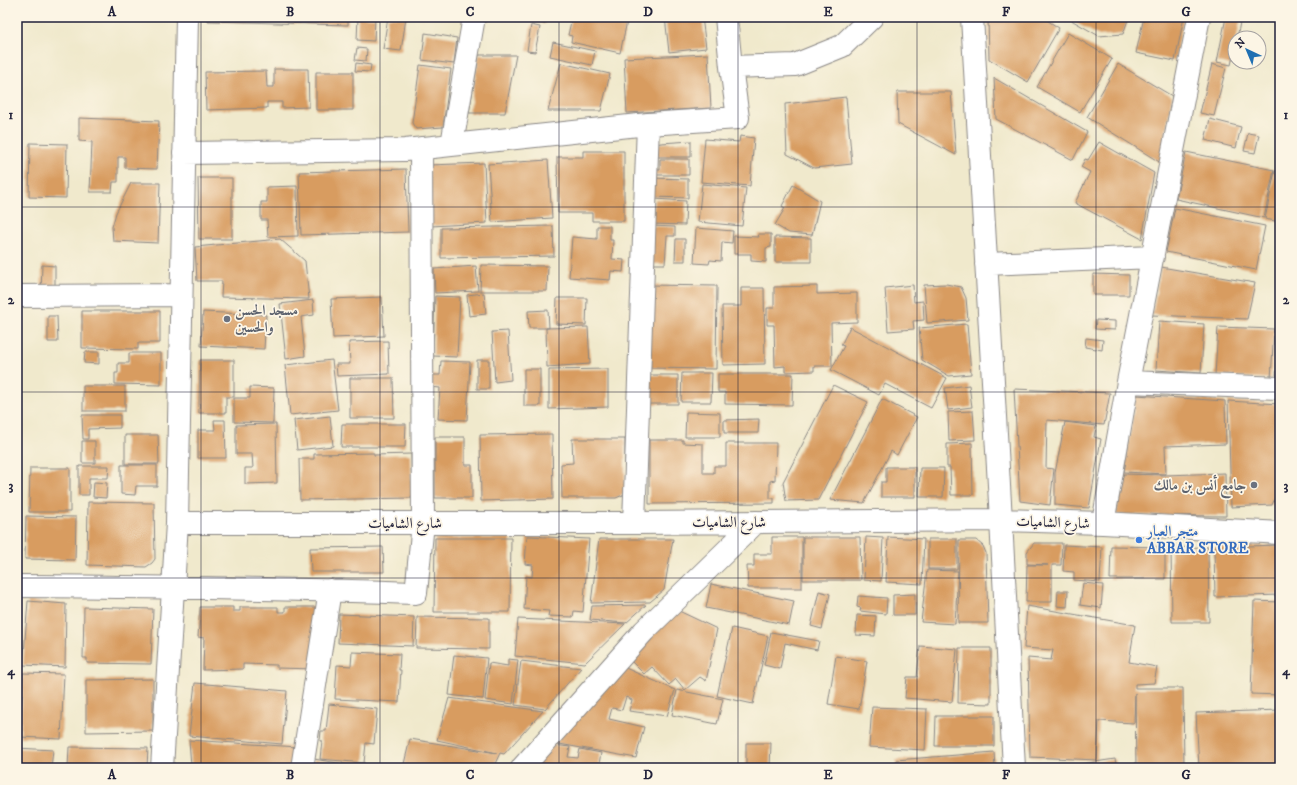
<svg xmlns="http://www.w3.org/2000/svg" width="1297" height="785" font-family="'IM FELL DW Pica',Amiri,serif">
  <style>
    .building { fill: #d89c60 }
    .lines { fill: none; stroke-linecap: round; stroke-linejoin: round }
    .minor-casing { stroke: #898684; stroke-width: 24 }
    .minor { stroke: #fff; stroke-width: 22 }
    .grid { fill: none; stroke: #22223b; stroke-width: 1; stroke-opacity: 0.55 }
    .worship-dot { fill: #6b7280; stroke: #fcf5e5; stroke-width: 1.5 }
    .shop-dot { fill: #3f7fe0; stroke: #fcf5e5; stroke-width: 1.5 }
    .labels { text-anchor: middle; stroke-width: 3.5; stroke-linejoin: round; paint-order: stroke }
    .worship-label { font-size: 15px; font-weight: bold; fill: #5b616d; stroke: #fcf5e5; text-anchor: start }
    .street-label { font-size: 15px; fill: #22223b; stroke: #fcf5e5 }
    .shop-label { font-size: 15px; font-weight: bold; fill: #366cbe; stroke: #fcf5e5; text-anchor: start }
    .neatline { fill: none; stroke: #22223b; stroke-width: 1.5 }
    .grid-label { font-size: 13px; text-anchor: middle; font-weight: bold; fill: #22223b }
  </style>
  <rect width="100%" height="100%" fill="#fcf5e5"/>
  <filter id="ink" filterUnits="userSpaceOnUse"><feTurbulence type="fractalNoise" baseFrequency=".025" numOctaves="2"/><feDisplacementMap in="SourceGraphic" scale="8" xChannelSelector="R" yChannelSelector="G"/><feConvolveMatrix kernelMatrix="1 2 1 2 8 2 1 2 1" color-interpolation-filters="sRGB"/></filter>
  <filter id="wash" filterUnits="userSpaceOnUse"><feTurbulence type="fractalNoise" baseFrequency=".012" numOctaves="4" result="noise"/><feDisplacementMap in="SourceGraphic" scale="16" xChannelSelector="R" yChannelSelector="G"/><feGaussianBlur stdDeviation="0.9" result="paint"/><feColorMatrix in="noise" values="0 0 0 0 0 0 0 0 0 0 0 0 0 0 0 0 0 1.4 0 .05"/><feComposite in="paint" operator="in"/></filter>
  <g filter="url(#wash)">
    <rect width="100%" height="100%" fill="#f0e9cc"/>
    <g id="blocks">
      <path class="building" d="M208,17H348V25L208,21Z
        M358,17L375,18L374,41L357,40Z
        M388,17L406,18L401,51L383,49Z
        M533,17H547L545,24L532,21Z
        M572,17H628L620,53L571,42L572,36L568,35Z
        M665,17H702L706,48L669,52Z
        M988,17H1042L1059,28L1028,82L989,59Z
        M1066,17H1129L1123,34L1099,36Z
        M1144,17H1184L1175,61L1136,53Z
        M1226,17H1241L1237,38H1235V47L1231,65L1217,62Z
        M531,25L540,27L535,52L527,51Z
        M425,33L457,38L454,64L422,60Z
        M1068,33L1112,59L1080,112L1037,87Z
        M553,42L595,51L592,65L550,56Z
        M357,48L367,49L366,61L355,60Z
        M708,54L711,108L627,113L624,58Z
        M479,55H516L505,113H469Z
        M356,63L371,65L370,72L355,71Z
        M561,63L610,74L601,111H548Z
        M1118,64L1172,96L1161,163L1087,117Z
        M1212,64L1226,68L1214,116L1200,113Z
        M420,65L451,69L443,127L416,129L412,123Z
        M274,69H308L309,107L282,108V102H267V108L206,110L205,72L266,71L267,87H274Z
        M316,72H353V110H316Z
        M994,78L1087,132L1073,160L996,119Z
        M897,92H951L956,155L898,124Z
        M846,97L852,164L814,168L787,154L785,104Z
        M79,118L159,121L157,169L125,168V157H118V182H113L112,192H90L92,142L79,141Z
        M1210,119L1241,127L1236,148L1205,140Z
        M1248,133L1259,135L1255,153L1244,151Z
        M740,136L754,138L750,186L701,182L705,139L739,142Z
        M691,141V157H652L656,144L661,143Z
        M1099,142L1154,173L1142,239L1075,203L1090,172L1081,167L1085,159L1088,160Z
        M30,143L67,144L66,198L29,197Z
        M583,151H624V221H592V213H558L557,157H583Z
        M1186,152L1274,170L1264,218L1176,199Z
        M660,159H689V175H654V170H660Z
        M548,160L552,218L492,222L488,164Z
        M484,163L487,223L431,226L429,165Z
        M406,169L408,232L301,235L299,172Z
        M1275,171L1280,172V222L1265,219Z
        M198,178H232V239H199Z
        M651,178L688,179V198L650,197Z
        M131,183H160L158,243L113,241L112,227L116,213Z
        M702,184L746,188L742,226L698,222Z
        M793,185L820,201L812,235L789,233L775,225L785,208L782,206Z
        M297,186L298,236L268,237L267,220H261V202H267V187Z
        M655,199L686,201L685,225L651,224Z
        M1175,208L1265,226L1256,270L1166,252Z
        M553,226L554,256L441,258V228Z
        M597,226H610V240H613L612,259L624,260L623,272L611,271L610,280L569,277L572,237L597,239Z
        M651,226L675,227V236H667L665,264H650Z
        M696,228L733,231L732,243L722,242L721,261L710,260L709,264L694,263Z
        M758,234H771V247L766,248V262L751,261V254H734V236L759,237Z
        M775,237L811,238V262H775Z
        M280,239L305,261L309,299L221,297L222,281H197L195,247Z
        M676,239H685V261H675Z
        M42,265L55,266V293H41Z
        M481,265L548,266L547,291H480Z
        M476,266L478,291L435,293L434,269Z
        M1161,267L1255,283L1247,319L1152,315Z
        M1093,274L1129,275V295H1093Z
        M946,284L961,287L966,298L968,320L927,323L924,285Z
        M649,285L717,286L716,369L647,368Z
        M913,285L914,302L923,301L924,320L913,321L914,329L888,331L885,288Z
        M817,286V294L857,293V322L831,323L832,366H814V371L785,372V366L775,367L774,325H767V308H774V287Z
        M741,288H764L765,364L723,365L722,306H741Z
        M484,293L486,314L469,316L467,295Z
        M435,296L460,297L457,357L433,356Z
        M382,297L384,336L333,338L331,299Z
        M557,298H587L586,325L556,324Z
        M313,300L314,315L301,317L305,356L286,359L280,304Z
        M548,310L549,328H529L528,311Z
        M82,311H160V343H138V349L82,348Z
        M203,312L266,315L264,349L201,346Z
        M48,316H57L58,342H48Z
        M1096,320L1115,321V330L1095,329Z
        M1159,321L1204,324L1201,373L1156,370Z
        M967,324L971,374L949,376L922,360L919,328Z
        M588,327L590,364L547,367L546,328Z
        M850,327L947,378L931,408L885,384L879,395L831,370L844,346L841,345Z
        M1218,327L1274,329L1271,379L1215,375Z
        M508,331L511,380L495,382L492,332Z
        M1086,338L1103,340L1102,350L1085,347Z
        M388,341L389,374L337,376L336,364H350L349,342Z
        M1279,341H1280V376L1276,375Z
        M85,352H99V364L84,363Z
        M129,353H161V385L115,384V373H118V363H129Z
        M200,360H234V397H226V413H199Z
        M332,360L338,410L290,415L285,365Z
        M477,360H489V389H477Z
        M441,361L470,362L467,420L438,419L440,388L431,387L432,375H440Z
        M524,369H540V406H524Z
        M608,369V407L549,409V370Z
        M682,373H712L711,402H681Z
        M718,374H793L792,405L725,404V392H718Z
        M647,375H678V404H647Z
        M350,378H393L394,418H350Z
        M833,385L868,402L818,500L786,501L783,482Z
        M969,385L972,407L948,410L945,388Z
        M83,386H125V411H83Z
        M250,387L274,388L273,423L234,422V398H250Z
        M1014,389L1110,393L1104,425L1047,420L1046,468L1054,469L1050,505L1020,501Z
        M1136,395L1225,401L1226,444L1165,446L1166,474L1124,472Z
        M882,399L917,417L897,455L891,451L864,503L830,500Z
        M1228,401L1280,404V487L1272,505L1231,507Z
        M973,411L975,440L949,441L948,412Z
        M686,412L720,413V437H685Z
        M82,415H120V428L88,429V439H83Z
        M330,416L333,446L297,450L294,420Z
        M759,419L758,433H724V420Z
        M214,420H225L226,458H198V430H215Z
        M1065,422L1096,426L1094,437L1101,439L1089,508L1055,505V473Z
        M276,424L277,483L245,484V468H253L252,454H236V425Z
        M342,424H406L405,447H341Z
        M552,434L553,499L481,501L480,435Z
        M125,435H158L159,464H125Z
        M435,437H465V465H472V498H435Z
        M572,439H625V489L623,495L616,498H562L561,464L573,463Z
        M649,440H683V443L703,444V473H714V466H726V443H776L775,480L770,481V498H774V503L649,504Z
        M82,441H95V463H82Z
        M972,443L973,495H951L950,467H947V444Z
        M374,453V455L411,454L412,498L300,500L299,459H314V454Z
        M121,465H157V486H136L135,495L121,494Z
        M79,466H109L108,478H89V495H79Z
        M886,467H915V497H881V482H886Z
        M30,468H70V512H29Z
        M920,468H944L943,497H919Z
        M1225,473L1226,516L1116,515L1123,474L1165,475Z
        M94,482L107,483L106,498L93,497Z
        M88,502L154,503L155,559L152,563L146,567L87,565Z
        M26,516L76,517L75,560L25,559Z
        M527,536L589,539L583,612L574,611L573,617L548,616L549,611L524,609L526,576L532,577L533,565L525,564Z
        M772,537H802V588H748L747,566H754V554H772Z
        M803,537H860L861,580H803Z
        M866,537L883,538L881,581L864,580Z
        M888,537L924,539L922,584L886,582Z
        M435,538H511L510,612H434Z
        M599,539H673L664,590L650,602L591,603Z
        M928,539H957V569H928Z
        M959,540H976L983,546L986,553L988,623H958Z
        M1034,543H1062L1061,565H1052V602H1026L1027,565H1048L1027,564V552Z
        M1064,545L1102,547L1100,582L1074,580V572L1063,571Z
        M1280,545V595L1215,597L1214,547Z
        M1111,546L1165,547V579H1110Z
        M383,547L384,572H311L310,548Z
        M1208,547L1209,622H1172L1171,548Z
        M927,570L958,571L955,624L921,622Z
        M1083,583L1103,585L1101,608L1080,605Z
        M711,584L794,601L789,625L706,608Z
        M819,591L830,594L822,629L811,626Z
        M1058,591H1068L1067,607L1057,606Z
        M915,594V615H893V595Z
        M858,596L887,598L886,614L860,611L861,608L857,607Z
        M28,601L66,604L65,667L23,665Z
        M1254,601L1280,602V695L1251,694Z
        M646,605L626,623L590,620L592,606Z
        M1027,606L1135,625L1129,662L1157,667L1154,683L1135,684V688H1183L1184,768H1136L1135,693L1134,723L1099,721L1097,760L1030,757L1028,658L1051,660L1053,650L1024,648Z
        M84,607L153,609L151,664L87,663V658H83Z
        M200,607H233V611H240V607H278V612H285V607H319L316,669L277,668V665L243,664V669L203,670L204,638L198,637Z
        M679,611L717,629L706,681L700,677L685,690L676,679L669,685L652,667L644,674L628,658Z
        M339,614L414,617L413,646L338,643Z
        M857,615L876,616L875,636L856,635Z
        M417,617L489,618V649L416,648Z
        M518,619L625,624L585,663L515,656Z
        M732,628L768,636L753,704L717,696Z
        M771,632L819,641L817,650L785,643L780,669L764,665Z
        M920,646L957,649L952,702L905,698L907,677H917Z
        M959,648H991V704L958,703Z
        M352,652L400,654L399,670H401L399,702L335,699L337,665L351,666Z
        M454,655L487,658L483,699L449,695Z
        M836,656L867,661L859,709L828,704Z
        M508,659L518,660L513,704L485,700L489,663L508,666Z
        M521,661L581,668L545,709L515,705Z
        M621,666L675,690L667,716L629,711L632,700L626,697L622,710L612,708L609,719L644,727L636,758L554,743Z
        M23,673L64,674L61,739L20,737Z
        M153,679V731L86,732V680Z
        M195,683L287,691L282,744L189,736Z
        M677,690L723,699L717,724L672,715Z
        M449,698L543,711L504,754L500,753L493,768H403L410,739L497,753L437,740Z
        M329,704L377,709L374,744L366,743L364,763L320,759L322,741H320L321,731H326Z
        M872,707L927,709L925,750L869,747Z
        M1280,710V768H1199L1196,713Z
        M936,716H994V746H935Z
        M189,740L298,747L291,768H216L191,766Z
        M746,743H771L770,768H746Z
        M553,745L570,747L568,757L578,758L580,749L601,753L599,764L615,768H533Z
        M69,747L148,748L147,768H68Z
        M17,748L53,750L51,768H17Z
        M994,752L995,768H896V760Z
        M314,759L361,767V768H312Z
        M1115,759L1117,768H1062V767Z"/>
    </g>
  </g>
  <g filter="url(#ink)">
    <use href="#blocks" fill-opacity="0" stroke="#898684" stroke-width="1"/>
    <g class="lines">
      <defs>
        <path id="minor" d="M726,17L731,67
          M972,17L1001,520L1014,768
          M452,144L474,17
          M184,153L405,150L648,124L738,118L731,67L795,65L842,46L872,17
          M986,264L1153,257
          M17,296L181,295
          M1128,382L1280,388
          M177,523H634L1001,520L1103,523L1280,533
          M634,523L648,124
          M1103,523L1128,382L1199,17
          M17,586C150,587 283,588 416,593L423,523L421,148
          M162,768L177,523L187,17
          M302,768L330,590
          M522,768L644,631L756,522"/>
      </defs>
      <use href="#minor" class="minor-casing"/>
      <use href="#minor" class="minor"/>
    </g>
  </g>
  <path class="grid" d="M201,17V768M380,17V768M559,17V768M738,17V768M917,17V768M1096,17V768M17,207H1280M17,392H1280M17,578H1280"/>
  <g class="worship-dot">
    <circle cx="227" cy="319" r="4"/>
    <circle cx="1254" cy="485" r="4"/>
  </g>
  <circle class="shop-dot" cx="1139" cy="540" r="4"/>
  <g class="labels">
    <g class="worship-label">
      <text x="235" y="315">مسجد الحسن<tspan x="235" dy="17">والحسين</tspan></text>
      <text x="1246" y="490" text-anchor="end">جامع أنس بن مالك</text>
    </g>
    <g class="street-label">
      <text x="729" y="527">شارع الشاميات</text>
      <text transform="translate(1053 522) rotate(2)" y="5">شارع الشاميات</text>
      <text x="405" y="528">شارع الشاميات</text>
    </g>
    <g class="shop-label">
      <text x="1147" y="536">متجر العبار<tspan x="1147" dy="17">ABBAR STORE</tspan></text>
    </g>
  </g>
  <rect width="1297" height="785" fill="none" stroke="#fcf5e5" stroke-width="44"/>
  <g transform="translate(1247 50) rotate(316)"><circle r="19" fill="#fcf5e5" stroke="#a5a1a1"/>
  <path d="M0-3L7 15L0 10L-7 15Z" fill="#1f6fb2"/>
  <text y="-6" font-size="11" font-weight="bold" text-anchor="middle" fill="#22223b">N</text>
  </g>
  <rect x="22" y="22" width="1253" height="741" class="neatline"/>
  <g class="grid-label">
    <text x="112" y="16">A</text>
    <text x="290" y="16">B</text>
    <text x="470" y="16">C</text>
    <text x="648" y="16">D</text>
    <text x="828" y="16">E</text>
    <text x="1006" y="16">F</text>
    <text x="1186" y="16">G</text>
    <text x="11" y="119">1</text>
    <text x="1286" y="119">1</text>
    <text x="11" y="304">2</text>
    <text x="1286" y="304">2</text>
    <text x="11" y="490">3</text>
    <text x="1286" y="490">3</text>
    <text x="11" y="675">4</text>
    <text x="1286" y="675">4</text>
    <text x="112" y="779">A</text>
    <text x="290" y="779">B</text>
    <text x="470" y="779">C</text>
    <text x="648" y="779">D</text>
    <text x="828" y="779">E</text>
    <text x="1006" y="779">F</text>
    <text x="1186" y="779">G</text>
  </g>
</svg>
